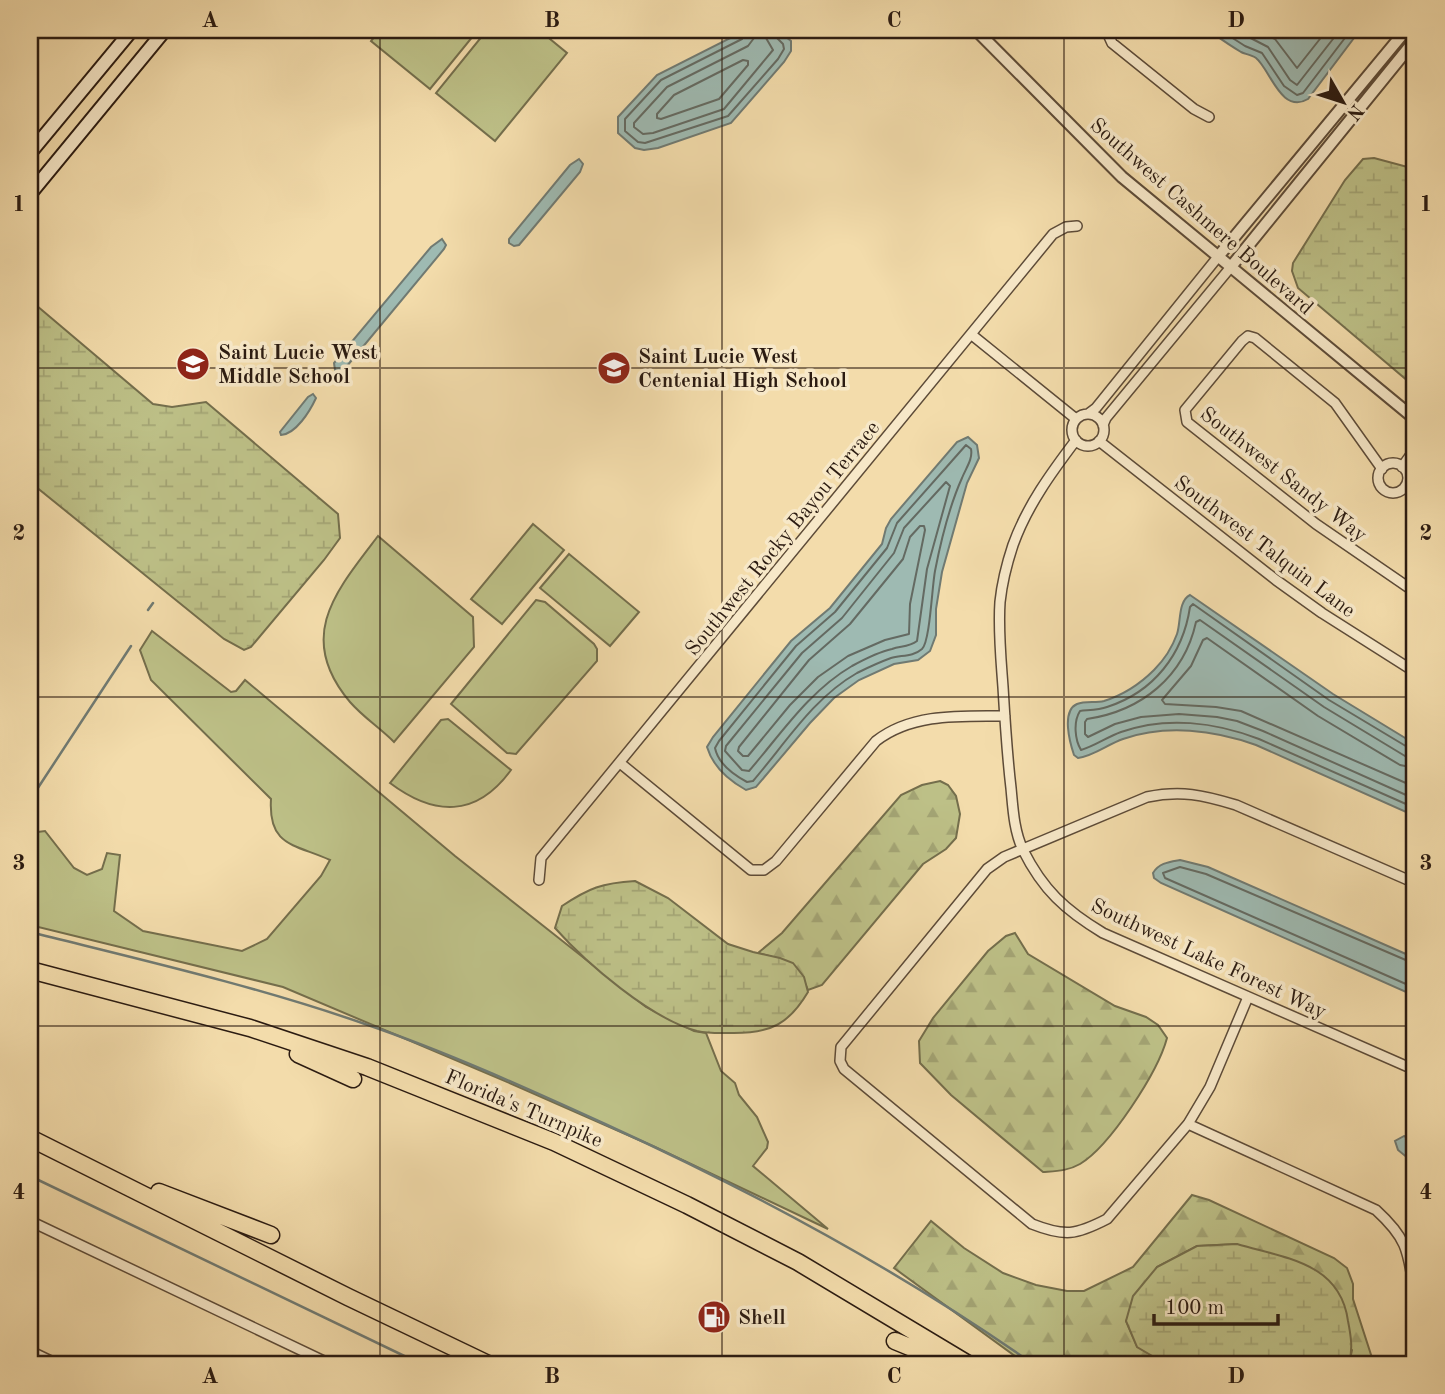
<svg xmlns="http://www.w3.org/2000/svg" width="1445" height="1394" font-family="'Old Standard TT',serif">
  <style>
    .grass { fill: #bdc087; stroke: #746e4c; stroke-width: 2 }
    .forest { fill: url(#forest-firs); stroke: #746e4c; stroke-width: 2 }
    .wetland { fill: url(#wetland-marsh); stroke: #746e4c; stroke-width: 2 }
    .water { fill: #9ebab2; stroke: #707a72; stroke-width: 2 }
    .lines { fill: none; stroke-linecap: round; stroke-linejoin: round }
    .shore { stroke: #646a62; stroke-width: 2 }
    .stream { stroke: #707a72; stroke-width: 2.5 }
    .minor-casing { stroke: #5d4b38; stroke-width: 12 }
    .tertiary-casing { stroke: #5d4b38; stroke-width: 14 }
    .secondary-casing { stroke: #2b1b11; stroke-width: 16 }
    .motorway-casing { stroke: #2b1b11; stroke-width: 19 }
    .minor { stroke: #f7e8c8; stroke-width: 9 }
    .tertiary { stroke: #f7e8c8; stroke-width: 10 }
    .secondary { stroke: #f7e8c8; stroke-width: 12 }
    .motorway { stroke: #f3dcab; stroke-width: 16 }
    .grid { fill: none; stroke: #2b1b11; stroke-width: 2; stroke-opacity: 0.55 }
    .labels { text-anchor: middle; stroke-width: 7; stroke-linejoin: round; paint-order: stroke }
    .street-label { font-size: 21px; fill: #2b1b11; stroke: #f7e8c8 }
    .poi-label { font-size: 21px; font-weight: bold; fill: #2b1b11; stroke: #f7e8c8; text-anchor: start }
    .neatline { fill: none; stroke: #2b1b11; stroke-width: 2.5 }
    .grid-label { font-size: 23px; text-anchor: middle; font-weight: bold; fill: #2b1b11 }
  </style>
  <defs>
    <pattern id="forest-firs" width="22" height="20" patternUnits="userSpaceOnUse" patternTransform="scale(1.75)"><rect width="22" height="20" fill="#bdc087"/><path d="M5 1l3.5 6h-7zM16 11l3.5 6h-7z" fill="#a3a474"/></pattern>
    <pattern id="wetland-marsh" width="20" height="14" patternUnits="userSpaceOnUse" patternTransform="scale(1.75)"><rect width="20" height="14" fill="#bdc087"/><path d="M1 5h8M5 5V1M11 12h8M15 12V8" fill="none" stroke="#a3a474"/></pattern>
  </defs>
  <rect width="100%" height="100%" fill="#f3dcab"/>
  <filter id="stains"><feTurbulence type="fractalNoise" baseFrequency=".00286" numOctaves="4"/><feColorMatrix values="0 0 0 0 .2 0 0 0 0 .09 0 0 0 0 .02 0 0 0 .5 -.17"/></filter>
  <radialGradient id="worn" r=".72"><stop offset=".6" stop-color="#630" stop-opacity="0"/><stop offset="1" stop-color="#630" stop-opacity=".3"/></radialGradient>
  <path class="grass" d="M380,30H478L430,89L371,41Z
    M487,30H539L567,53L495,141L436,93Z
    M533,524L564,550L502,624L471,599Z
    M378,536L473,617L474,647L394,742C380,728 363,717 350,702C295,637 336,591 378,536Z
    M569,554L639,612L610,646L540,588Z
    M536,600L545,602L594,644L597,649V661L516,754L507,753L451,704Z
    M152,631L231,692L236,691L245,680L455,856L646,1007L694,1031L706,1033L721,1071L735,1083L739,1095L757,1117L768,1142L767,1148L753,1166L828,1229L655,1147L498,1078L283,987L30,925V833L45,831L74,868L87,875L102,869L107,853L120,855L114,911L143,931L242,951L267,939L321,876L330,860C295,844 268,847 271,799L151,680L140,650Z
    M448,719L511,770C476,818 434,816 390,783L441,720Z"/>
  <path class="forest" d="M940,781L948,785L956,796L960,814L956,838L946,849L923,864L822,985L808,990C800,967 781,958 758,953L782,933L901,795L922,785Z
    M1015,933L1028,954L1115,1006L1146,1017L1158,1025L1167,1038C1158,1072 1110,1146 1080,1164C1068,1171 1056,1171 1043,1172L951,1095L920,1063L919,1041L933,1018L988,951L1006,936Z
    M1192,1195L1209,1200L1334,1258L1347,1268L1353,1284V1299L1374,1364H1349L1352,1350L1237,1244L1197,1246L1157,1267L1126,1321L1137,1346L1166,1364H1026L894,1268L931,1221L964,1248L1003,1273L1036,1285L1067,1291H1084L1133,1267Z"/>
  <path class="wetland" d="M1374,158L1415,169V387L1298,288L1292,271L1293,263L1345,180L1363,159Z
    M30,300L153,404L172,407L206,402L338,514L340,538L324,560L251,647L244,650L224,639L30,482Z
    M635,881L668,898L728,944L753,952L780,958L793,963L804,977L808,992C789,1024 771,1033 734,1033C721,1033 710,1034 697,1031C651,1019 586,963 555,928L562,906C589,888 602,883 635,881Z
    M1237,1244C1284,1258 1340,1262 1348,1321C1351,1336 1353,1349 1349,1364H1166L1137,1347L1126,1321L1133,1296L1157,1267L1197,1246Z"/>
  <path class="water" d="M746,30H777L791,41V51L784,62L731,123L658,148L644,150L635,148L618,133V117L657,75Z
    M1208,30H1360L1308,99C1281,115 1270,69 1256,58C1252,55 1245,54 1241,52C1229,45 1218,37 1208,30Z
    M579,159L583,164L580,172L519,245L514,246L509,243V239L570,165Z
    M442,239L446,245L444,249L342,372L335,370L334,363L431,247Z
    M313,394L316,398C310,411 296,434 281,435L280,432L308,397Z
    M968,437L977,445L979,458L967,483L942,572L936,609V635L930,651L918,660L894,664L859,680L834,698L810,723L756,787L746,790C728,780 713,767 707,747L713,737L791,641L830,608L882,544L886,528L891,519L957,442Z
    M1190,595L1333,694L1415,744V816L1256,745C1214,730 1166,724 1123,739C1108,744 1094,756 1078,758L1074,755C1070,743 1061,711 1077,704C1085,701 1096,703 1104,701C1123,695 1140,684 1154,670C1164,660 1172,648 1177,634C1181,622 1178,601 1190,595Z
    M1180,860L1208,867L1415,958V996L1161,883L1154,878L1153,873C1159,863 1169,862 1180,860Z
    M1404,1136L1415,1141V1164L1398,1150L1395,1141Z"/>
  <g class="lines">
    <path class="shore" d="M747,30L742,39L661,80L625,119V131L638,142L645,143L728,116L778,59L784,49L783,44L775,36L774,30
      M756,30L754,38L748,46L667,87L634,123V127L643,134L653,133L724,109L773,50L766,38L765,30
      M1220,30L1245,46L1262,53L1284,86L1297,95L1303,93L1351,30
      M1235,30L1268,47L1290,80L1297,85L1340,30
      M1256,30L1275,39L1297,68L1327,30
      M743,60L748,61V65L719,99L661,119L657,118V114L674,95Z
      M966,445L971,449C973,459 966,468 962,478C949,507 941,540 935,571C932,586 930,642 922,649C913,657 901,655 891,658C880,662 867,668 857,673C813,698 785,744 753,781L747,782C734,775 718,763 715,748L719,741L796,646L835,612L887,548L897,523Z
      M946,482L950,486L927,569L917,641C909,647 901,646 892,649C878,652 863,660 852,666C809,691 781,734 749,771L742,770L725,751L726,746L802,653L842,618L894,553L904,528Z
      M920,526H924L925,530L910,604L909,634L885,640L848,656L818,677L790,705L748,756H743L738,751L739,747L809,660L850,624L903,559L910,537Z
      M1415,749L1409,748L1329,700L1193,604L1190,607C1183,654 1154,692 1107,707C1099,710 1089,710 1080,711C1073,722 1075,740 1081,750C1095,746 1107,737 1121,732C1166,716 1215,722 1259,739L1415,808
      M1415,758L1405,756L1324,707L1200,620L1196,622C1184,677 1141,711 1087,719L1085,722V734L1088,737L1115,724L1141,717L1179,714L1217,717L1237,721L1263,731L1415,799
      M1415,768L1400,765L1318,716L1207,638L1203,640L1191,666L1162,700L1165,704L1216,707L1241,711L1415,787
      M1415,964L1206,874L1180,867L1163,873L1165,878L1415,988"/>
    <path class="stream" d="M148,610L153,603
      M30,800L131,646
      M30,932C142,960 256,986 365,1024C447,1052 526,1088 605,1124C754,1192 899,1270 1033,1364
      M30,1176L421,1364"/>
    <defs>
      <path id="minor" d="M1106,30L1112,43L1194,109L1209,117
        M972,335L1076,419
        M1088,414L1096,408L1217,258
        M1072 430a16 16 0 1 1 32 0a16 16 0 1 1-32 0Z
        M1103,425L1106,418L1230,268
        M1076,440C1051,473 1027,506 1013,545C1007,563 1002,583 1000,602C998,630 1001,659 1003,687C1005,721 1007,754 1011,788C1013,809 1014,831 1023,850C1043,890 1065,910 1103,933L1415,1070
        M1099,441L1276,580L1322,613L1415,672
        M1378 478a15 15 0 1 1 30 0a15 15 0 1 1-30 0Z
        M1402,467L1415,449
        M1382,469L1335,403L1255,338L1248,336L1242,341L1185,410L1187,422L1316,524L1415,592
        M620,763L751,870H764L776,861L876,741C912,713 960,716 1005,716
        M539,880L541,858L1053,234L1066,227L1077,226
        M1248,997L1210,1087L1188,1124L1107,1219C1076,1235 1065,1237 1032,1224L844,1069L840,1061L841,1047L987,869L1004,857L1147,797C1181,790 1203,795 1236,805L1415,883
        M1188,1124L1376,1210C1410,1241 1408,1254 1415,1297
        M30,1221L330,1364
        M30,1351L57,1364"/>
      <path id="tertiary" d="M976,30L1122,177L1415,419
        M1217,258L1406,30
        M1230,268L1415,40"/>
      <path id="secondary" d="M30,153L132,30
        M30,194L165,30"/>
      <path id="motorway" d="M30,970L250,1028L367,1067L554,1142L687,1205L798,1262L968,1364
        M298,1054L353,1079
        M30,1138L348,1297L488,1364
        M159,1192L271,1235
        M895,1341L951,1364"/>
    </defs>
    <use href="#minor" class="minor-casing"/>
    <use href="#tertiary" class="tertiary-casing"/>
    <use href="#secondary" class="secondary-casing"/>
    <use href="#motorway" class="motorway-casing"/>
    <use href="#minor" class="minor"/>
    <use href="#tertiary" class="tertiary"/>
    <use href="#secondary" class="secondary"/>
    <use href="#motorway" class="motorway"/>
  </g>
  <path class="grid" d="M380,30V1364M722,30V1364M1064,30V1364M30,368H1415M30,697H1415M30,1026H1415"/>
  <defs>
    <symbol id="school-disc" viewBox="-11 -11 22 22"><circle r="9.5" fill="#8f2418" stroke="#f7e8c8"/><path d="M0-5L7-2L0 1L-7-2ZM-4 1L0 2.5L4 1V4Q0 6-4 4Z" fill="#fff"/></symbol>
    <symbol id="fuel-disc" viewBox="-11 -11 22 22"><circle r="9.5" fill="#8f2418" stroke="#f7e8c8"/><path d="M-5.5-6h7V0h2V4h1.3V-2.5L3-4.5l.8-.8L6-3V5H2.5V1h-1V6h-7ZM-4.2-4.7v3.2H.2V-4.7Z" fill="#fff"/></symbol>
  </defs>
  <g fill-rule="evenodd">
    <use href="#school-disc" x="174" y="345" width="38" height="38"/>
    <use href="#school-disc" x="595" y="349" width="38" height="38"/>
    <use href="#fuel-disc" x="695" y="1298" width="38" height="38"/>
  </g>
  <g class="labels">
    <g class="street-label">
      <text transform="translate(1202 216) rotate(41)" y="7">Southwest Cashmere Boulevard</text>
      <text transform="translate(1284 474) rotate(38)" y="7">Southwest Sandy Way</text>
      <text transform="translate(782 538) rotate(-51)" y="7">Southwest Rocky Bayou Terrace</text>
      <text transform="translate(1265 546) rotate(37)" y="7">Southwest Talquin Lane</text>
      <text transform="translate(1209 958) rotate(25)" y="7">Southwest Lake Forest Way</text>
      <text transform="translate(524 1108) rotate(23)" y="7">Florida's Turnpike</text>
    </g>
    <g class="poi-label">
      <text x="218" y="359">Saint Lucie West<tspan x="218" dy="24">Middle School</tspan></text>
      <text x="638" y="363">Saint Lucie West<tspan x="638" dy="24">Centenial High School</tspan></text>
      <text x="738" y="1324">Shell</text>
    </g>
  </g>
  <rect width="1445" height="1394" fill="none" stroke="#f3dcab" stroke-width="77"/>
  <g transform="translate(1343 102) rotate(129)" stroke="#f7e8c8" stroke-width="5" paint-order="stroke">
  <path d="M0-5L12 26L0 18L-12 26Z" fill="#2b1b11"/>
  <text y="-10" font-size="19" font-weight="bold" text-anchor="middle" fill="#2b1b11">N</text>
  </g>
  <path d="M1154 1314v10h124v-10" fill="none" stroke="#2b1b11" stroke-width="3.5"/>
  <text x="1165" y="1314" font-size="21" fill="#2b1b11" stroke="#f7e8c8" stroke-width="5" paint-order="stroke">100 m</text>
  <rect x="38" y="38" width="1368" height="1318" class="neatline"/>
  <g class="grid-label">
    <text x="210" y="27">A</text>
    <text x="552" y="27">B</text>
    <text x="894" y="27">C</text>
    <text x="1236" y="27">D</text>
    <text x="19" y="211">1</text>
    <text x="1426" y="211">1</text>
    <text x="19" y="540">2</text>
    <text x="1426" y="540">2</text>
    <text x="19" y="870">3</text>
    <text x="1426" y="870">3</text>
    <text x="19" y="1199">4</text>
    <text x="1426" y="1199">4</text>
    <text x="210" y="1383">A</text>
    <text x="552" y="1383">B</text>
    <text x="894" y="1383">C</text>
    <text x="1236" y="1383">D</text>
  </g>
  <rect width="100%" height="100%" filter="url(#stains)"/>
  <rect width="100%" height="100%" fill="url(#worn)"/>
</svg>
